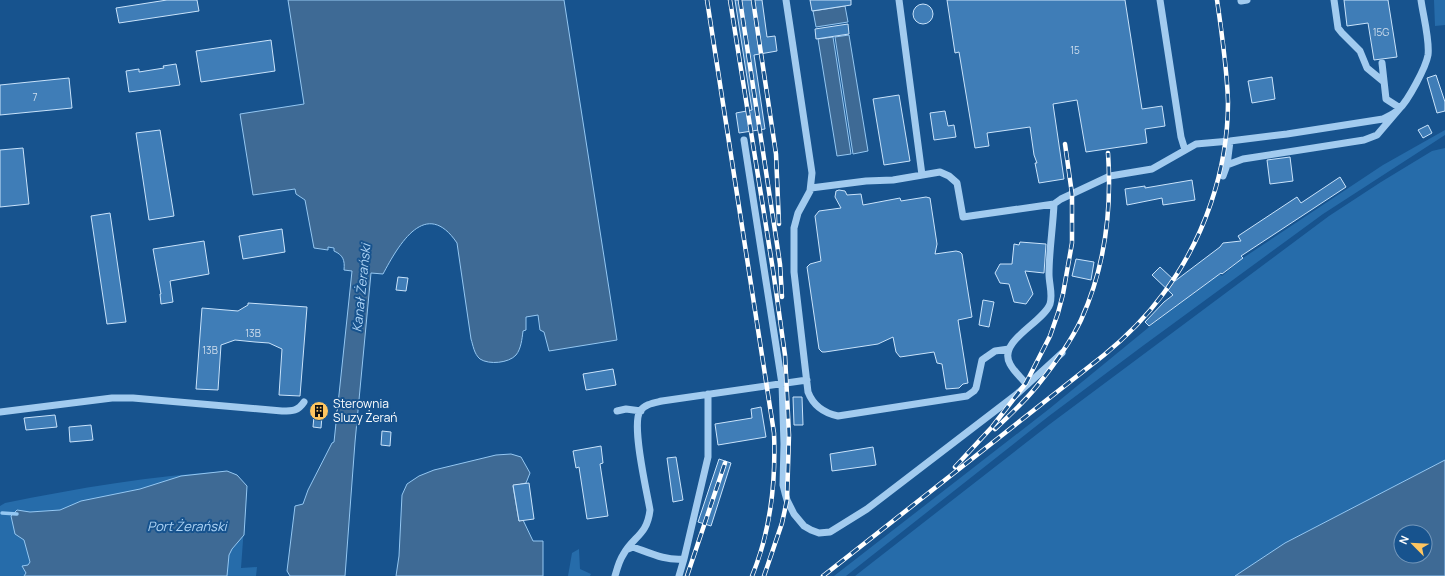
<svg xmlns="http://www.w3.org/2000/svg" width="1445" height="576" font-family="Manrope,sans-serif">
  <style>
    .green { fill: #266caa }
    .water { fill: #3e6a95; stroke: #94c7f2; fill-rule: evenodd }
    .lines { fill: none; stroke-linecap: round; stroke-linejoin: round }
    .stream { stroke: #94c7f2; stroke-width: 3.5 }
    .building { fill: #3f7db7; stroke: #c9e3fb }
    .minor { stroke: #a2cbef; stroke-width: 7 }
    .rail-casing { stroke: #fff; stroke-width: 4.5 }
    .rail { stroke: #17538e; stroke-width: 3; stroke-dasharray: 9; stroke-linecap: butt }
    .labels { text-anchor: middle; stroke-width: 4; stroke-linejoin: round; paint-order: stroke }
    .number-label { font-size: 10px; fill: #cfdeed }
    .poi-label { font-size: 12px; fill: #fff; stroke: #17538e; text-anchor: start }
    .water-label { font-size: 13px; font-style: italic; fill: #aed4f6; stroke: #17538e }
  </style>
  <rect width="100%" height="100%" fill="#17538e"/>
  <path class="green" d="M1434,0H1445V25L1435,26Z
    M1445,130V135L1323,214L1144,345L1049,416L846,576H834L1049,409L1154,323L1220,274L1222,276L1243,258L1383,165Z
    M1445,148V460L1285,543L1235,576H855L1050,424L1329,216L1381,182L1432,151Z
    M227,471L237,475L197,479L92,576H0V506L5,503C78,488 152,476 227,471Z
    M247,486L241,568L257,567L256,576H194Z
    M579,549L580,569L591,574L590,576H568L572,553Z"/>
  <path class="water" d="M288,0H564L617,340L549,351L544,332L540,330L538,315L526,317V330L523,331C522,339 521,349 516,355C509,363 489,365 480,359C474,354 473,345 471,339L457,243C426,197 399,244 383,274L371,273L355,442L345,576H290L287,571L295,506L303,504L308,490L332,443L334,442L352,271L344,270C345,260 343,255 334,251V248L328,247V250L314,248L305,200L296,194L295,189L253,195L240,114L304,104Z
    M845,6L848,22L816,27L813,11Z
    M849,35L868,151L853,154L835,37Z
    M833,37L851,154L837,156L818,39Z
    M511,454L521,457L530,473L526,483L513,486L519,521L523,520L533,541H543V576H396L399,556L402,495L407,484L419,476L434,470L496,455Z
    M1445,460V576H1235L1285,543ZM1401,532H1425V556H1401Z
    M227,471L237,475L247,486L244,535L232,549L229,555L227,576H24L26,573L22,566L28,565L30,562L24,540L15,534L11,516L17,510L30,512L60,510L81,501L140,489L181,476Z"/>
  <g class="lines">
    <path class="stream" d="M2,513L17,514"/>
  </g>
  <path class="building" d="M167,0H197L199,11L119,23L116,8Z
    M735,0H762L767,37L775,36L777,51L754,55L765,129L739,133L736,113L752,110Z
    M810,0H851V5L812,11Z
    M947,0H1125L1142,109L1162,106L1165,126L1145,129L1147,143L1086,152L1077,100L1053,104L1064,179L1039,183L1035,163H1037L1034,155L1030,127L987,133L989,146L975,148L959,52L955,53Z
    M1344,0H1388L1397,57L1374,60L1368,23L1347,26Z
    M913 14a10 10 0 1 1 20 0a10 10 0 1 1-20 0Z
    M848,24L849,34L816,39L815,29Z
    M271,40L275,71L201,82L196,51Z
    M176,64L180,85L129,92L126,71L139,69V72L164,68L163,66Z
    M1436,75L1445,102V111L1437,113L1427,78Z
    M1272,77L1275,99L1252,103L1248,81Z
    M69,78L72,108L0,115V85Z
    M899,95L910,161L884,165L873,99Z
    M945,111L948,126L954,125L956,137L934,140L930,113Z
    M1428,125L1432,133L1423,138L1418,130Z
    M160,130L174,216L149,220L136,133Z
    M23,148L29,204L0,207V150Z
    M1290,157L1293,181L1270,184L1267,160Z
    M1340,177L1346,187L1241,256L1243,258L1222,274L1221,273L1149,326L1145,322L1164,302L1173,295L1152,275L1160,267L1175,281L1220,247L1223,243L1241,241L1238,236L1297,197L1301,203Z
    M1192,180L1195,200L1163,205L1162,198L1127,205L1125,189L1145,186V188Z
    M839,190L845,191L847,195L861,194L863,205L900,198L901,201L926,197L930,198L937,244L935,254L956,251L960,252L962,254L972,317L958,320L968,383L963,384L959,388L946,389L942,364L937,363L934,352L900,357L896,352L893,337L878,344L825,352H822L819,349L807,267L810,264L821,261L815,216L819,211L841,208L835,197L836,191Z
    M110,213L126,322L107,324L91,216Z
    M282,229L285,252L243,259L239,236Z
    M204,241L209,274L170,281L173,302L161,304L160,294H161L153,249Z
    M1020,242L1046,244L1044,273L1025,271L1033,294L1026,304L1014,302L1009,284L1000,283L995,273L1000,264H1012L1014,244L1019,245Z
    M1076,259L1094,262L1091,280L1072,276Z
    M398,277L408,278L406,291L396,290Z
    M983,300L994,302L989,327L979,325Z
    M248,303L307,307L300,396L279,395L282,349L269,343L255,342L235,340L221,345L218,390L196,389L202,308L238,311L248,305Z
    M613,369L616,385L586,390L583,374Z
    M793,397H802L803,425H794Z
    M315,405L325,406L324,416H322L321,428L313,427Z
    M761,407L766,437L718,445L715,424L752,418L751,409Z
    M55,415L57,427L26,430L24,418Z
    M91,425L93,440L70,442L69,427Z
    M382,431L391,432L390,446L381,445Z
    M601,446L603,463L600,464L608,516L587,519L579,467L576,468L573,451Z
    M873,447L876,465L832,471L830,454Z
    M676,457L683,500L673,502L667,458Z
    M719,459L731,463L711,526L698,522Z
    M529,483L534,519L519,521L513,485Z"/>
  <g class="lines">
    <path class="minor" d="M786,0L812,173L810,191L798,213L794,228V272L808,392C813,405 824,413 838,416L967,396L974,391L976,388L982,360L995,351L1009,349
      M899,0L922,175
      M1160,0L1181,137L1185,150
      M1334,0L1338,28L1342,33L1360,51L1367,68L1384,82
      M1241,1L1247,0
      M744,140L782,384L784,444L783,485L785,493L787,500L794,514L804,526L811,530L819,533L830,532L867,509L1017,394L1062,353
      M1227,165L1243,159L1364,140L1377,135L1400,108L1386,99L1382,63
      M1223,176L1227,165L1230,141
      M811,188L866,181L893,180L940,172L949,176L957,183L963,217L1054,204L1061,199L1110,176L1152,169L1196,144L1230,141L1287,134L1383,119C1389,116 1394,114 1399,109C1408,101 1426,67 1428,55C1430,41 1423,15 1421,0
      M1027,385C1022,378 1014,372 1010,364C997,341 1043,323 1050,304C1053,294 1049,284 1049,274C1049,251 1053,227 1054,204
      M617,411L626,409L641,411
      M0,412L112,398H133L282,411C293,411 298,411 304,402
      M628,549L633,547C650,553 666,561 684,559L679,576
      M684,559L708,457V394
      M615,576C617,569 619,561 623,555C633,536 647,536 650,510C647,492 631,425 640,411C645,404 654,403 662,401L807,380"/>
    <defs>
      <path id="rail" d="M707,0L774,433C776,483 771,530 752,576
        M730,0L773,270L785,355L789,435L787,500L782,523L764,576
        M740,0L780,264L782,297
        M753,0L776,154L779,224
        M995,429C1009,416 1025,401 1037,386C1054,365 1070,343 1081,320C1105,267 1112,210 1108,153
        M955,467L992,427L1026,383L1050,336L1058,313L1063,294L1072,243V194L1065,144
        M687,576L725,463
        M823,576L1104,355C1126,337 1146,317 1163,294C1204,240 1228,170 1228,102C1227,68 1222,34 1217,0"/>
    </defs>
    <use href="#rail" class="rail-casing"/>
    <use href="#rail" class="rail"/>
  </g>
  <defs>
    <symbol id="building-disc" viewBox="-11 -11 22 22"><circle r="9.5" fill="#ffc660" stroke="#17538e"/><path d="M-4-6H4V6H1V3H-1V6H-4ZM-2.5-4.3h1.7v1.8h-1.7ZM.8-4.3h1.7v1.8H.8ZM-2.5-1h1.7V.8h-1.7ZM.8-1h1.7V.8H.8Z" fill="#111"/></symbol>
  </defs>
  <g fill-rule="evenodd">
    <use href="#building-disc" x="308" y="400" width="22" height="22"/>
  </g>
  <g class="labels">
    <g class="number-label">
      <text x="1381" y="36">15G</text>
      <text x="1075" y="54">15</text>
      <text x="35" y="101">7</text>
      <text x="253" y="337">13B</text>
      <text x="210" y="354">13B</text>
    </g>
    <g class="poi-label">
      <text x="333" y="408">Sterownia<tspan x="333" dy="14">Śluzy Żerań</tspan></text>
    </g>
    <g class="water-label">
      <text transform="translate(361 288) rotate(-84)" y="5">Kanał Żerański</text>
      <text x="187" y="531">Port Żerański</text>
    </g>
  </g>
  <g transform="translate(1413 544) rotate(294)"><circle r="19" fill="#17538e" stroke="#7498bb"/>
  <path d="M0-3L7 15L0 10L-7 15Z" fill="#ffc660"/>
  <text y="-6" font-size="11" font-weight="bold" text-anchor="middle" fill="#ffffff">N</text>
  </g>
</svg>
